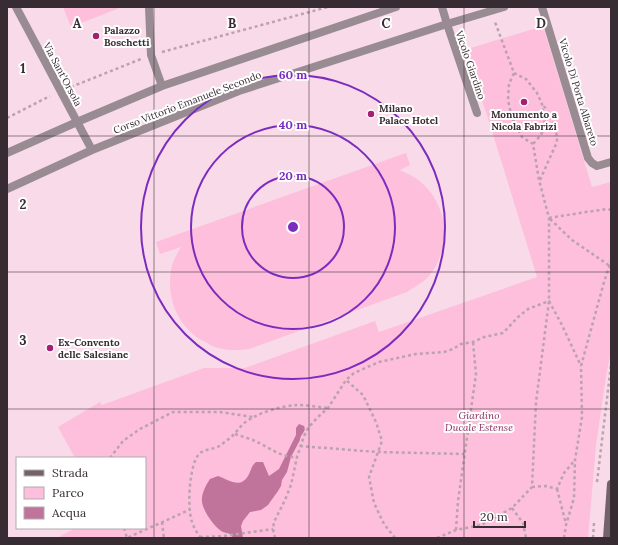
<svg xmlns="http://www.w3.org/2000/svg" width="618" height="545" font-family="Lora,serif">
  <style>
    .green { fill: #fdbfdc }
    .water { fill: #c1749b }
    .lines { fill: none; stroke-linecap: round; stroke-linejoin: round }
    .path { stroke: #bba2ad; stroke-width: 2.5; stroke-dasharray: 3 3; stroke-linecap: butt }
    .minor { stroke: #988b91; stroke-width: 8 }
    .secondary { stroke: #74626a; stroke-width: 8 }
    .grid { fill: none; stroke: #372c31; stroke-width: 1; stroke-opacity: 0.55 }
    .ring { fill: none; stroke: #7b2cbf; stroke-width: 2 }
    .poi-dot { fill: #a32170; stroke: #fff; stroke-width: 1.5 }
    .labels { text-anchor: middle; stroke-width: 4; stroke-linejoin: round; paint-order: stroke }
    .poi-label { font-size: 10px; font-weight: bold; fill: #372c31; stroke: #fff; text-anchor: start }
    .street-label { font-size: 10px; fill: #372c31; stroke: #fff }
    .park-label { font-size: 10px; font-style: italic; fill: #892d61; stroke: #fff }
    .grid-label { font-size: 13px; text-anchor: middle; font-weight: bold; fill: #372c31; stroke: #fff; stroke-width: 4; stroke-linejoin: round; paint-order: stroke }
    .centre { fill: #7b2cbf; stroke: #fff; stroke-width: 2 }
    .ring-label { font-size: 12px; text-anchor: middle; font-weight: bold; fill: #7b2cbf; stroke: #fff; stroke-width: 4; stroke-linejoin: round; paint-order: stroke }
  </style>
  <rect width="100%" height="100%" fill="#f9dae8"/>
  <path class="green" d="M63,7H122L71,27Z
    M543,26L592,187L611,182V351L606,377L596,445L588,538H57L75,528H145V458H75L58,427L100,402L102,405L204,368H245L375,321L379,332L537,277L487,115L464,50Z
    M406,153L410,165L400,170C408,174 416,177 423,184C449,208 451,249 429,276C423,283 414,287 407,292L249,349C239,350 228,351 219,348C215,348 211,345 207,343C179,330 166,300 171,270C172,262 177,254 181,247L160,254L156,242Z"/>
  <path class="water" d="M299,424L304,426C307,432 300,434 300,440L291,457L287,472L282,480L281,486L278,491L268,505L261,510L250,512L243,521L241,526L243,538H233C230,532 228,534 223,532C215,528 203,511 202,502C201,494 206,485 210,479L218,476C229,480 240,489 248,476C251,471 251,466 256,462H263L269,476L279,469L296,435V428Z"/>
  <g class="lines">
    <path class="path" d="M162,52L328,7
      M514,73L526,79L537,93L542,104L545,125L541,135L533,144
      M71,87L141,59
      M7,118L50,96
      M540,180L557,142L556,127L544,106
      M549,218L586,212L608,209L611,210
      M550,219L572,240L610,266
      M235,434C241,436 247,438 253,440C267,446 281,458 297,457
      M300,446L377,452L464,454
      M110,458L123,441L140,429L173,412H220L253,417
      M597,482L611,365
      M532,487L546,486L557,489L564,473L575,460
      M557,489L566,524
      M512,508L523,523L526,538
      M162,522L164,538
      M124,528L127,538L189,510
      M456,530L458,501L476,374L473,342
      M200,537L224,536L273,529
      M201,538C197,533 194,528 192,522C187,508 189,465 199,454C205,448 215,450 221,445C226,441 231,438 235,433C238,430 240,427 243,424C256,413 281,406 297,405C307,405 318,407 328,408
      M275,538L273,529L274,522L285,500L291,485L297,457L304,436L308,428L317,418L328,408L346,380
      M395,538L384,524L374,503L369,477L382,441L376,422L363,395L346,380L354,373L379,362L416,354L444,352L453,349L461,344L473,342L484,337L503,333L518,317L528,309L549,301L562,325L581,366
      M437,538L456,530L481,525L512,508L532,487L536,402L549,301V218L539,180L533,144L522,137L512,118L508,100L509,84L514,73L495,22
      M564,538L566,525L574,498L575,460L582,417L581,366L604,282L611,261
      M593,538L594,523"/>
    <path class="minor" d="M16,7L92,150
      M149,7L151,55L162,86
      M442,7L447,24L477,113
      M542,7L588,158L592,163L597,166L611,162
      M7,153L77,122L162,86L396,7
      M7,189L92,150L239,91L447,24L504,7"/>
    <path class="secondary" d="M607,538L611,484"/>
  </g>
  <path class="grid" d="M154,7V538M309,7V538M464,7V538M7,136H611M7,272H611M7,409H611"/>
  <g class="ring">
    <circle cx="293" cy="227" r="51"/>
    <circle cx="293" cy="227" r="102"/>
    <circle cx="293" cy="227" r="152"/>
  </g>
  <g class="poi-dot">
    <circle cx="96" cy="36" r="4"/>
    <circle cx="524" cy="102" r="4"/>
    <circle cx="371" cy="114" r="4"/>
    <circle cx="50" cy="348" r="4"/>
  </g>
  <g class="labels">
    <g class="poi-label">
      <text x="104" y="34">Palazzo<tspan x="104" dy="12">Boschetti</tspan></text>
      <text x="379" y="112">Milano<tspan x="379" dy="12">Palace Hotel</tspan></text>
      <text x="524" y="118" text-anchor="middle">Monumento a<tspan x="524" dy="12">Nicola Fabrizi</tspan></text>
      <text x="58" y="346">Ex-Convento<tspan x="58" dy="12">delle Salesiane</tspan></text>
    </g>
    <g class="street-label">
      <text transform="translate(471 65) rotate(71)" y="4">Vicolo Giardino</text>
      <text transform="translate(63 74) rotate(62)" y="4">Via Sant'Orsola</text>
      <text transform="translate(579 92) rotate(73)" y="4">Vicolo Di Porta Albareto</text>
      <text transform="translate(187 102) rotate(-21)" y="4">Corso Vittorio Emanuele Secondo</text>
    </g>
    <g class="park-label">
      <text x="479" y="419">Giardino<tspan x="479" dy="12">Ducale Estense</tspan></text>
    </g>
  </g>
  <g class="grid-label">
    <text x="77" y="28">A</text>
    <text x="232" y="28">B</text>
    <text x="386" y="28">C</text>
    <text x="541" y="28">D</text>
    <text x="23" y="73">1</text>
    <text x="23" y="209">2</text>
    <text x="23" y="345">3</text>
  </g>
  <circle cx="293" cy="227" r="6" class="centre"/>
  <g class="ring-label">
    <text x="293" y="79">60 m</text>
    <text x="293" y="129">40 m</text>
    <text x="293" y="180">20 m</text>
  </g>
  <rect width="618" height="545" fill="none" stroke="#372c31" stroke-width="16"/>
  <rect x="16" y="457" width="130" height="72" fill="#ffffff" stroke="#afabad"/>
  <rect x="24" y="470" width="20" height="6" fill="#74626a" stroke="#afabad"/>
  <text x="52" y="477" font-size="12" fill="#372c31">Strada</text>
  <rect x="24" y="487" width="20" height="12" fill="#fdbfdc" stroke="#afabad"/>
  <text x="52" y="497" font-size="12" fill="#372c31">Parco</text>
  <rect x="24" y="507" width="20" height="12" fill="#c1749b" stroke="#afabad"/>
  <text x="52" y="517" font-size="12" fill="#372c31">Acqua</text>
  <path d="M474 521v6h51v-6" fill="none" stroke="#372c31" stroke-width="2"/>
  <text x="480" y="521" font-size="12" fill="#372c31" stroke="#ffffff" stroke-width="3" paint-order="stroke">20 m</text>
</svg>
